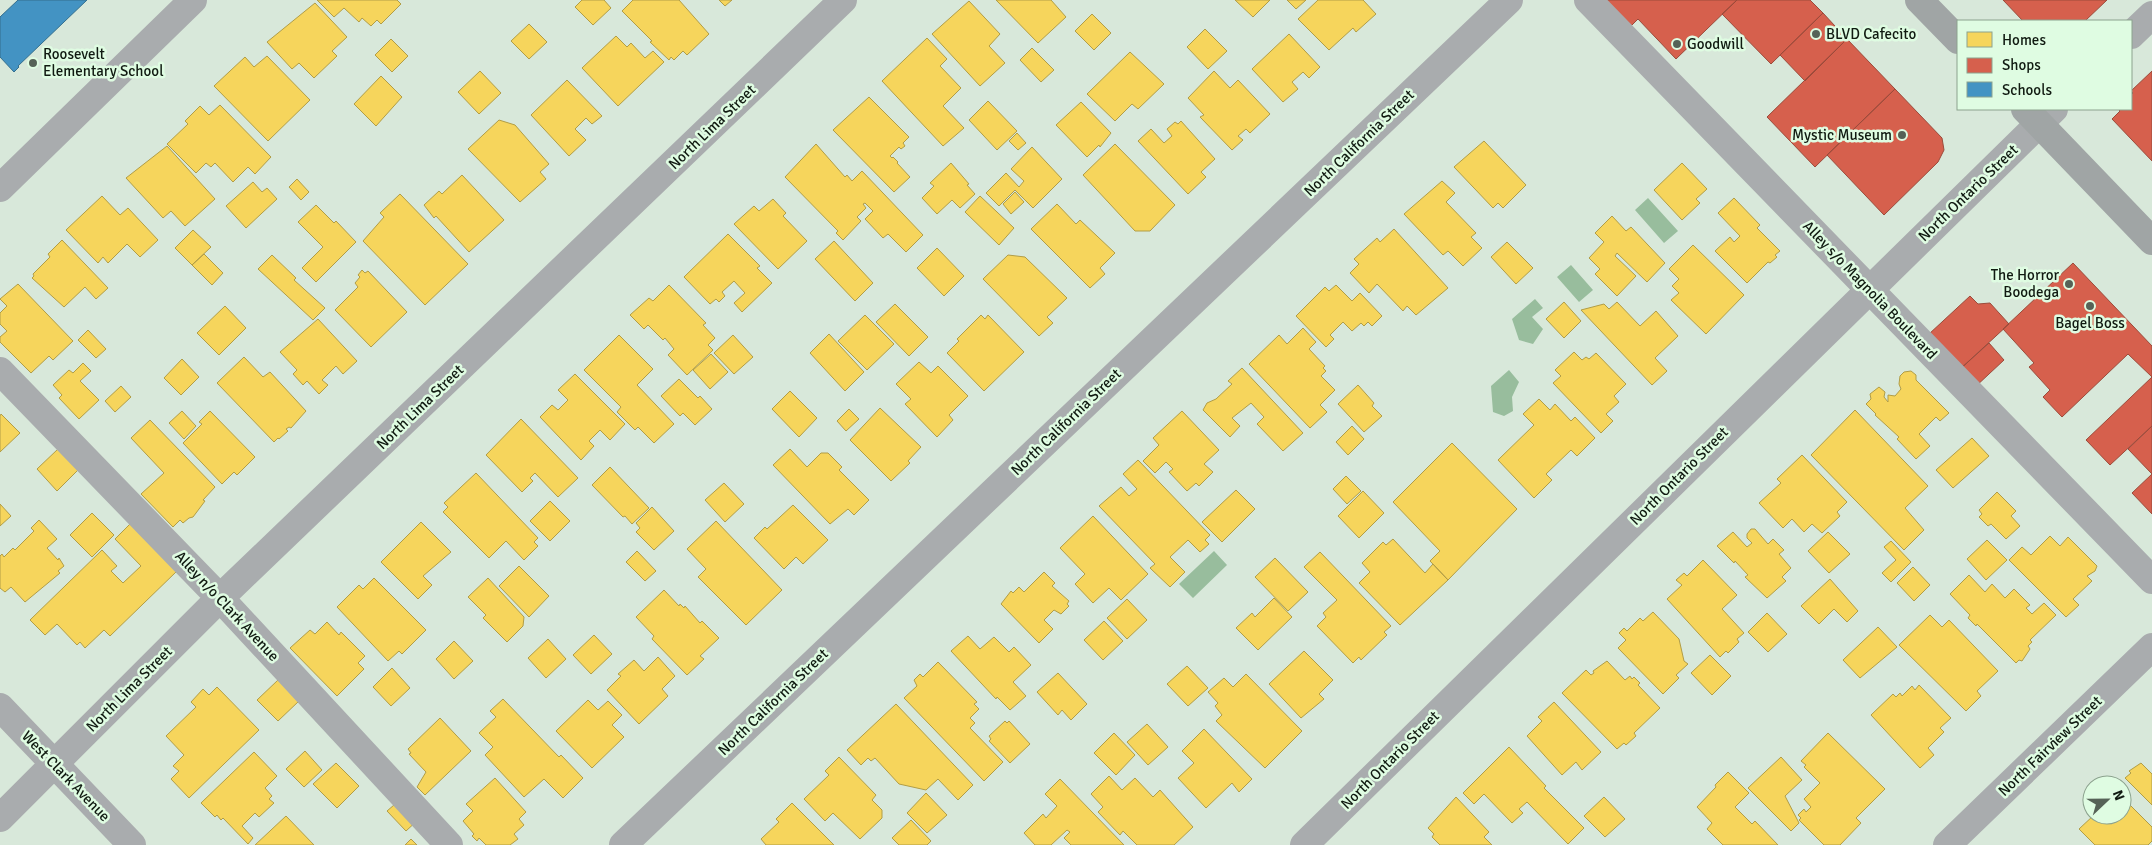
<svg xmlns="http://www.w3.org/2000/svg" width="2152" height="845" font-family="Signika,sans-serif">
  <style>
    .water { fill: #98bd9d }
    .homes { fill: #f6d55c; stroke: #b19d46 }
    .shops { fill: #d6604d; stroke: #9b4b3b }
    .schools { fill: #4393c3; stroke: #346f8e }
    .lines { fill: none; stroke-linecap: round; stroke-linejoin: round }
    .minor { stroke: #a9acae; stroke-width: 28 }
    .major { stroke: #a0a5a5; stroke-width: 28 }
    .poi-dot { fill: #566257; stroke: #dffce2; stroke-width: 2 }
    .labels { text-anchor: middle; stroke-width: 5; stroke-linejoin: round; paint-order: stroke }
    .poi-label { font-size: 15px; fill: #101a11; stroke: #dffce2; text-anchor: start }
    .street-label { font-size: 15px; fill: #101a11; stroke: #dffce2 }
  </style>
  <rect width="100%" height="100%" fill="#d8e8da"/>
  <path class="water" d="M1648,198L1678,231L1664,243L1635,210Z
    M1571,265L1593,290L1579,302L1557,277Z
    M1535,299L1543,308L1532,317L1543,329L1533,344L1519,340L1512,319Z
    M1509,370L1519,382L1512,397L1513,411L1504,416L1493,412L1491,386Z
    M1214,551L1227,565L1193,598L1179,584Z"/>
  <path class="homes" d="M317,0H397L401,4L381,24L377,20L371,26L362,18L359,22L344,8L334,17Z
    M582,0H604L611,8L593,25L575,7Z
    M633,0H679L709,34L687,55L683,51L674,60L671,57L669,60L650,42L652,41L622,11Z
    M719,0H732L725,6Z
    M996,0H1051L1066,17L1038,43Z
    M1235,0H1270L1253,17Z
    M1287,0H1306L1296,9Z
    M1318,0H1363L1376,14L1356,32L1353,28L1329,50L1298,19Z
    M969,1L1000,34L989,46L1005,63L980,86L932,34Z
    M315,3L347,37L332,51L337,56L314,78L299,63L292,69L267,42Z
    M1092,14L1111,33L1094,50L1075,31Z
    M529,24L547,42L529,59L511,41Z
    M1205,29L1227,51L1208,69L1187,47Z
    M1289,34L1320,67L1309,78L1303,72L1292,82L1298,89L1283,102L1252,69Z
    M616,36L627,47L631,43L645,58L653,51L664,62L618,106L582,68Z
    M927,38L947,59L940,66L961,88L943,106L964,128L943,146L882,81Z
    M391,39L408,56L392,72L375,55Z
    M1032,48L1054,70L1041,82L1020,60Z
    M1130,52L1164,84L1138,109L1132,104L1115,121L1087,94Z
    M267,56L310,100L268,141L214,86L245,57L254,67Z
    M480,71L501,93L479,114L458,92Z
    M1214,71L1230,88L1238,80L1270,114L1250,133L1246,129L1238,136L1243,140L1232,150L1200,117L1204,115L1188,98Z
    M381,76L402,97L376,126L354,104Z
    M567,80L602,116L592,124L586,118L575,129L586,140L569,156L531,115Z
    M869,97L909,137L903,143L905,146L901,149L899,147L890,156L892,158L893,157L898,162L897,163L910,177L894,192L833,130Z
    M988,101L1017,131L997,150L969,120Z
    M1081,102L1111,133L1100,147L1099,145L1087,157L1056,125Z
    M220,105L271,157L255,174L248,167L233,182L215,163L211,167L206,163L196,173L167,144L188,124L185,121L200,106L209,115Z
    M499,120L515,125L549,164L540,172L546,179L520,202L468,149Z
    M1181,121L1215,159L1201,172L1206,177L1188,194L1138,141L1151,129L1164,143L1172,136L1167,129L1175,122L1178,124Z
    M1017,133L1026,143L1018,150L1009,141Z
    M1484,141L1526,185L1503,208L1498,203L1493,208L1454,167Z
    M816,144L845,177L847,175L852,181L862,171L923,235L906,252L888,234L883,238L865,219L873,211L865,203L863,204L866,208L857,217L861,221L843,240L836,233L838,231L785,177Z
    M1115,144L1175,205L1150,231H1135L1083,175Z
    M167,146L215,199L185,226L171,211L163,218L126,178Z
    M1032,147L1062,179L1033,208L1015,190L999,206L986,193L1006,173L1019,187L1024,181L1011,169Z
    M951,163L969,184L967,185L975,194L960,208L952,200L937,214L922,198L934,186L930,183Z
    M1682,163L1707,189L1696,199L1700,203L1682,220L1654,190Z
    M462,175L504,220L469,252L436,216L434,218L424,205L439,191L442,194Z
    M297,179L309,192L301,200L289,187Z
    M1442,181L1455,193L1446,202L1476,233L1471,237L1482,248L1463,266L1448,251L1443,255L1404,214Z
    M253,182L262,192L267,188L277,199L246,228L226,206Z
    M1015,192L1024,202L1011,214L1003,204Z
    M400,194L468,264L425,305L363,241L384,217L380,213Z
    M102,196L120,215L128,208L158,240L140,257L127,244L108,263L103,257L98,263L66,230Z
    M980,196L1014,228L999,245L965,212Z
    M1734,198L1760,225L1757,228L1780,251L1775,255L1777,257L1770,263L1768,262L1747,283L1715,251L1730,237L1734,242L1740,236L1718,213Z
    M773,199L786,213L783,216L807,241L778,269L734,224L754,206L759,211Z
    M1057,204L1076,224L1080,220L1115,253L1100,268L1105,274L1090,288L1031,229Z
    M316,205L334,223L336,221L356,242L316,282L302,268L323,247L298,222Z
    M1612,216L1626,231L1631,227L1665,263L1647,282L1617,253L1615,256L1636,276L1617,296L1595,274L1600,269L1589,258L1604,242L1595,233Z
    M1394,229L1448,288L1416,315L1407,306L1403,311L1377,284L1369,293L1350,273L1359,264L1354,259L1377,238L1380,242Z
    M193,230L211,247L192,265L175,248Z
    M728,234L760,266L757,268L772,283L742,312L734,303L745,293L734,281L722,292L725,296L719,302L716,299L710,304L684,277Z
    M62,240L108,288L96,299L85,287L64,307L32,278L34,276L33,274L50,257L48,254Z
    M834,241L873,283L855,301L815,259Z
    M1507,242L1533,268L1516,284L1491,257Z
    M1693,245L1744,295L1706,334L1671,300L1679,293L1672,286L1679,279L1669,269Z
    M937,248L964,276L944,296L917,268Z
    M204,254L223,273L212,285L192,265Z
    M272,255L296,278L294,280L325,308L313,320L258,269Z
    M1008,255L1025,257L1067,298L1047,317L1053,323L1039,336L983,279Z
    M362,270L365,273L368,271L407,312L371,347L335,310L358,287L355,283L360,277L358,275Z
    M18,284L73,341L53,360L49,356L31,373L0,342V337L7,331L0,324V313L7,306L0,299Z
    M669,285L706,323L703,325L715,338L708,345L713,350L687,375L668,355L674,349L665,338L663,340L648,325L644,329L630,315L649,298L653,301Z
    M1336,285L1352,301L1360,293L1382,316L1372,326L1368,322L1364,326L1361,323L1352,331L1343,322L1330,335L1334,339L1326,347L1296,316L1325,287L1329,291Z
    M1564,302L1581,321L1564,338L1546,319Z
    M1617,302L1640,326L1656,311L1678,336L1655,358L1667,371L1652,385L1581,310L1604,304L1609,309Z
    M895,304L928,337L909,356L876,322Z
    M225,306L246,328L219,355L197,333Z
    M865,315L894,344L867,370L838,341Z
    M981,315L985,319L988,315L1024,352L984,391L947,353L959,341L957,339Z
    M318,319L357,361L343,374L336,366L322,380L328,385L319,394L307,381L303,385L293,374L297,370L280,352Z
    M1303,328L1316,342L1309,349L1325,366L1323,368L1326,371L1321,376L1335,390L1320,405L1327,412L1310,428L1249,364L1279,335L1287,344Z
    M88,330L106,349L96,358L78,340Z
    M829,334L864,372L845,391L810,353Z
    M619,335L653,369L637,385L674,424L654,443L638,427L635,430L617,412L621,407L584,370Z
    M733,335L753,357L734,374L714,353Z
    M1574,352L1582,360L1586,357L1589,359L1596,353L1626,384L1614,396L1619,402L1606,414L1613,421L1601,433L1553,383L1561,376L1555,370Z
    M711,354L728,372L710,389L693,370Z
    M244,357L263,377L270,372L306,411L291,428L289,427L286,429L288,431L279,439L278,438L274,442L217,383Z
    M182,359L199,377L181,395L164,378Z
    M919,362L931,373L938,366L968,396L949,415L953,420L937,437L905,404L911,399L896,384Z
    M83,363L91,371L80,381L99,400L79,419L59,398L62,395L53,385L69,370L73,373Z
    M1242,368L1303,433L1283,451L1257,424L1264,417L1251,403L1232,418L1240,426L1230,437L1203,410L1207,403L1216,399L1232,384L1228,381Z
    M1911,371L1916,375V380L1949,413L1940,421L1936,417L1919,434L1930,446L1916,459L1897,439L1899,437L1875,415L1876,414L1866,404L1871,399L1870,394L1879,387L1885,392L1884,397L1888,402V395L1895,396L1901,389L1899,384L1900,376L1904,372Z
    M575,374L625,424L610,440L600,430L589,441L594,446L581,460L540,417L552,405L558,410L568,400L558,390Z
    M679,379L698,398L700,396L712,409L695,425L683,413L680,416L661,396Z
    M1358,385L1374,403L1372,406L1382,416L1364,432L1338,404Z
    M121,386L131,397L115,412L105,401Z
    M790,391L817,418L799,437L772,409Z
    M1539,399L1550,410L1555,404L1571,421L1575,417L1595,438L1577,456L1571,450L1546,474L1552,480L1534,498L1498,460L1534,425L1523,414Z
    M880,408L921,447L908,461L910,463L891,481L850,440Z
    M849,409L859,419L846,431L837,421Z
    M1855,410L1928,486L1905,508L1924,530L1904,550L1811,455Z
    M182,411L196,426L184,439L169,423Z
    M210,411L255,457L237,475L234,472L222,484L183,443L202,424L199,422Z
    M1182,411L1219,450L1204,464L1213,472L1199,486L1196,483L1187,491L1169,472L1173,469L1166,462L1155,473L1143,461L1159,445L1153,438Z
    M1,414L20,433L0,452V416Z
    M521,419L578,478L558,497L535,473L530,478L533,481L522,492L486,455Z
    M150,420L215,487L203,500L205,501L193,517L189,518L183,523L180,520L173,527L141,494L164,473L131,438Z
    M1352,426L1364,439L1348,455L1336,442Z
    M1972,438L1989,456L1953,488L1936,470Z
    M1452,443L1517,509L1448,580L1430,561L1440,551L1393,502Z
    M58,449L78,470L57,491L37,469Z
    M790,449L807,467L821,453H828L842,467L839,470L869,500L854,515L848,509L830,524L773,465Z
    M1802,455L1847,502L1837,512L1840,516L1822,533L1812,524L1804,532L1792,519L1783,528L1759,503L1781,483L1777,479Z
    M1138,460L1210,535L1205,540L1209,544L1200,552L1188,540L1170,557L1185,572L1170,587L1150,568L1155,564L1099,506L1121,487L1129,496L1137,489L1123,474Z
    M610,467L649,508L632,524L625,516L623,517L592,485Z
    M476,473L538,538L534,542L538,546L524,560L506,541L489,558L443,512L448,507L444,503Z
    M1346,476L1361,491L1347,504L1333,489Z
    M724,483L744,504L725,522L705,500Z
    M1236,490L1255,509L1222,542L1202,522Z
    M1363,491L1384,513L1359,538L1338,516Z
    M1997,492L2016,511L2011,516L2020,526L2006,539L1991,524L1988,526L1979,517L1982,514L1979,510Z
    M550,501L570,521L550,541L530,521Z
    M0,504L11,516L0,526Z
    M793,505L828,540L803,564L796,557L784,569L754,538L765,527L767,529Z
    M652,507L674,531L654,550L636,532L640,528L636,523Z
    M92,513L114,535L92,557L70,535Z
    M1093,516L1148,574L1121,600L1109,588L1093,603L1075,584L1085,574L1060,548Z
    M39,520L57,539L47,548L58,560L59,558L64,566L58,571L60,573L25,602L11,587L5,592L0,588V556L2,554L4,557L13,548L15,550L34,531L31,528Z
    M716,521L782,590L746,625L698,577L706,569L687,549Z
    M421,522L451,552L423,576L432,585L418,599L381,562Z
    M131,523L177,571L110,636L104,630L85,648L80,642L77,645L57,624L45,635L30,620L102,550L117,566L111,571L123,583L141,566L115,539Z
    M1751,529H1755L1768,544L1773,539L1784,550L1779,554L1791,568L1782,577L1786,581L1767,598L1745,577L1748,575L1735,561L1734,563L1717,546L1733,532L1747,547L1752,543L1747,538V534Z
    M1828,532L1850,554L1829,573L1808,551Z
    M2050,536L2060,546L2068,537L2097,566L2095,571L2087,576L2092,581L2073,599L2079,605L2066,617L2009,560L2022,547L2031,555Z
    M1393,539L1425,573L1433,564L1448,580L1400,625L1359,583L1370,572L1362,563L1383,542L1386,545Z
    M1987,540L2007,560L1986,580L1967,559Z
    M1891,541L1911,562L1891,582L1882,573L1896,560L1884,547Z
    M637,551L656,571L645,581L626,562Z
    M1320,552L1391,626L1384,632L1387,635L1361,660L1359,657L1353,663L1317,626L1326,617L1323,613L1337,600L1304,567Z
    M1275,558L1308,592L1288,611L1255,577Z
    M1703,560L1737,595L1722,609L1744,633L1737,639L1739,642L1728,653L1726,651L1720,657L1667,599L1682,585L1676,580L1684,573L1687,576Z
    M519,566L549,596L529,617L499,586Z
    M1913,567L1930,585L1914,601L1897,583Z
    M1044,572L1055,583L1052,586L1069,601L1067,604L1069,606L1061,614L1054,610L1044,620L1053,629L1039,643L1001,604L1011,591L1013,593L1019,587L1024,592Z
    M1969,575L1985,592L1992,584L2005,598L2014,589L2030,605L2026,608L2032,614L2044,603L2056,615L2030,640L2032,642L2028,646L2030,649L2022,661L2019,660L2016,663L1977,624L1976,626L1968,618L1970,615L1950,594Z
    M374,578L426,630L402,654L399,651L388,661L337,607L359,585L363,589Z
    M488,578L524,617L523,626L507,642L483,618L486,615L468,597Z
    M1830,579L1858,611L1847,622L1834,609L1819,624L1801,606Z
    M664,590L679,606L680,604L684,608L685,606L700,623L702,621L719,638L700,656L704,659L687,675L652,639L654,636L636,617Z
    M1274,598L1292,617L1258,650L1236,628L1252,613L1255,617Z
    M1127,599L1147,620L1127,639L1107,618Z
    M1653,612L1679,639L1684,661L1688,664L1676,675L1679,678L1663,694L1618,648L1626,640L1619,633L1624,628L1627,631L1640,618L1643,621Z
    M1767,613L1787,634L1768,652L1748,632Z
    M1930,615L1942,627L1949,620L1998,671L1977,691L1981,696L1966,711L1899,645Z
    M1104,621L1123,641L1103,660L1084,640Z
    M327,622L339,635L341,632L365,656L358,663L364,669L337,696L290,648L310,630L315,634Z
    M1878,627L1897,647L1860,678L1843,660Z
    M594,635L612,654L591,674L573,655Z
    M968,636L980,649L994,637L1009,652L1014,647L1031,665L1013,682L1026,696L1010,710L997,697L996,699L951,651Z
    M548,639L566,659L546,678L528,658Z
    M454,641L473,661L454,679L436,659Z
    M1304,651L1333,680L1319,694L1324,699L1301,718L1269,684Z
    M1710,655L1731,676L1712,695L1691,673Z
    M658,657L675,676L662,689L668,696L639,724L607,690L621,676L618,674L634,660L644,671Z
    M1607,661L1625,680L1630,676L1632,679L1634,677L1640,683L1638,685L1660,708L1634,733L1636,736L1626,745L1624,743L1617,749L1562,693L1586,670L1591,675L1594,673L1593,671Z
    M938,662L977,702L974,704L979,709L970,718L975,723L970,728L1003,762L984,781L904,698L917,686L914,680L920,674L923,677Z
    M1187,666L1208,688L1188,706L1167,684Z
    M392,668L410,688L391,706L373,687Z
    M1058,673L1087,704L1071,720L1062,710L1058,715L1037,692Z
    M1246,674L1302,731L1265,768L1216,721L1222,715L1215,706L1218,703L1208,692L1224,678L1233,687Z
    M278,680L299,701L278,721L257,700Z
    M1919,685L1951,718L1940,728L1944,732L1928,748L1934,755L1920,768L1871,715L1893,694L1896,697L1900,693L1902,696L1912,686L1915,690Z
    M217,687L259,730L189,798L171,779L179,771L173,766L184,755L166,736L196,707L191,702L203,689L209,695Z
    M503,699L559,757L561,755L583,778L563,798L544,779L524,797L485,755L493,747L479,733L496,717L490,711Z
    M588,700L598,710L608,701L622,715L612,725L624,737L592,768L556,731Z
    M1554,702L1601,752L1582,770L1576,762L1562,775L1527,736L1542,721L1538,717Z
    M896,704L973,785L958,800L938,779L926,790L899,784L875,758L871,761L868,758L861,765L847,750Z
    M440,718L471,751L425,795L417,787L426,772L409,754L411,753L408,749Z
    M1005,721L1007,723L1009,721L1030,744L1010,763L989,741L991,739L989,736Z
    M1147,724L1168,747L1148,765L1127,742Z
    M1204,729L1252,779L1239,792L1232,783L1206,808L1178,778L1194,763L1182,751Z
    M1114,733L1135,755L1116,775L1094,753Z
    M1828,733L1885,789L1856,818L1861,823L1840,845H1824L1799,820L1801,818L1798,815L1804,809L1806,812L1811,807L1804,799L1820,783L1804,767L1806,765L1801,761Z
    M1509,747L1546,786L1544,788L1584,828L1568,844L1527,802L1519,809L1523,813L1512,823L1484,794L1474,804L1463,793Z
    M305,751L322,770L304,787L286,769Z
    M254,752L277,776L265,788L272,796L269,799L274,803L259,817L255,813L242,826L253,838L248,844L223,818L221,820L217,815L215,817L201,803Z
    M839,757L876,795L872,800L882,810V818L860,839L833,813L825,821L804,799L829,775L825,771Z
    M1781,757L1802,780L1785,796L1799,823L1791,831L1748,788Z
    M336,763L359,786L337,808L313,784Z
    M2141,763L2152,774V805L2125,778L2131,773L2129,771Z
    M1728,772L1749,793L1735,807L1752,824L1755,821L1778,845H1723L1707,829L1712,823L1697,807L1716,787L1715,785Z
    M1109,776L1122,790L1135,778L1153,797L1160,790L1193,827L1174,845H1137L1123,831L1120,835L1098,812L1103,807L1091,794Z
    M495,778L526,812L519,819L524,825L514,834L518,839L510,845H486L479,838L477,841L472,836L474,834L463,821L473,811L466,804Z
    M1060,779L1124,845H1071L1064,838L1070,832L1067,830L1051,845H1035L1024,833L1043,814L1046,818L1057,806L1045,794Z
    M926,793L947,815L927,833L907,813Z
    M1456,797L1489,832L1484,837L1492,845H1440L1432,837L1434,834L1428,828Z
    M1604,797L1625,819L1605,837L1584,816Z
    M2122,797L2152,827V841L2148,845H2095L2079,829L2094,815H2122Z
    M401,799L419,819L406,831L387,811Z
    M792,803L834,845H766L761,839L779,822L776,819Z
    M286,816L314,845H255Z
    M911,820L931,841L927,845H899L892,838Z
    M411,839L417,845H405Z"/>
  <path class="shops" d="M1601,0H1737L1676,59L1638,19L1628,29Z
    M1737,0H1810L1823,13L1771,64L1722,14Z
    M2003,0H2107L2085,21H2023Z
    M1823,13L1847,39L1805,81L1780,55Z
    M1847,39L1895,89L1815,167L1767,117Z
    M2152,71V161L2112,119L2120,111L2118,109H2131V95L2133,93L2131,91Z
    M1895,89L1942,138L1944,150L1938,162L1884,215L1827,155Z
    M2073,263L2152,346V377L2128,354L2062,417L2043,397L2050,390L2029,367L2034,363L2003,329Z
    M1970,296L1978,304L1990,303L2009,324L1958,371L1929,334Z
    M1989,343L2004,360L1974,388L1958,371Z
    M2152,377V426L2110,465L2086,440Z
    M2152,426V474L2128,449Z
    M2152,474V514L2132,493Z"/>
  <path class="schools" d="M18,0H87L18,66L19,67L14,72L0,57V17Z"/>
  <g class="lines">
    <path class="minor" d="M1588,0L2152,580
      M2131,35L2152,15
      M0,188L193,0
      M0,371L220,598L449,845
      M0,707L132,845
      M0,818L220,598L843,0
      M623,845L1509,0
      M1304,845L2054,109
      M1947,845L2152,647"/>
    <path class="major" d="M1919,0L1958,40
      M2025,109L2152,241"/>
  </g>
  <g class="poi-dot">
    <circle cx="1816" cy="34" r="5"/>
    <circle cx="1677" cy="44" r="5"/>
    <circle cx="33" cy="63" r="5"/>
    <circle cx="1902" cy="135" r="5"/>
    <circle cx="2069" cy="284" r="5"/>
    <circle cx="2090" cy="306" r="5"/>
  </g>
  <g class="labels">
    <g class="poi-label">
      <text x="1826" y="39">BLVD Cafecito</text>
      <text x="1687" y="49">Goodwill</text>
      <text x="43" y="59">Roosevelt<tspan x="43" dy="17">Elementary School</tspan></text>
      <text x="1892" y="140" text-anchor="end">Mystic Museum</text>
      <text x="2059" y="280" text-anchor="end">The Horror<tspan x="2059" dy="17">Boodega</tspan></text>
      <text x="2090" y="328" text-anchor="middle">Bagel Boss</text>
    </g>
    <g class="street-label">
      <text transform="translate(712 127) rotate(-44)" y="5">North Lima Street</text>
      <text transform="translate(1359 143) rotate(-44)" y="5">North California Street</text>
      <text transform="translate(1968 193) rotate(-44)" y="5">North Ontario Street</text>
      <text transform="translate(1870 290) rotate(46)" y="5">Alley s/o Magnolia Boulevard</text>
      <text transform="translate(420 407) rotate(-44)" y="5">North Lima Street</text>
      <text transform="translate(1066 422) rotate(-44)" y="5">North California Street</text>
      <text transform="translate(1679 476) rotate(-45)" y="5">North Ontario Street</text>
      <text transform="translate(227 606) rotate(47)" y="5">Alley n/o Clark Avenue</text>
      <text transform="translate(129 689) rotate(-45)" y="5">North Lima Street</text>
      <text transform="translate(773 702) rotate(-44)" y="5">North California Street</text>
      <text transform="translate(2050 746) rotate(-44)" y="5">North Fairview Street</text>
      <text transform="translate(1390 760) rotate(-45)" y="5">North Ontario Street</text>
      <text transform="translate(66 776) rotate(46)" y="5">West Clark Avenue</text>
    </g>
  </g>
  <rect x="1957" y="20" width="175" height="90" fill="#dffce2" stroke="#8ca28e"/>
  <rect x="1967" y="32" width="25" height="15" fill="#f6d55c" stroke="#8ca28e"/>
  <text x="2002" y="45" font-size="15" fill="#101a11">Homes</text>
  <rect x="1967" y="58" width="25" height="15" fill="#d6604d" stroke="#8ca28e"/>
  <text x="2002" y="70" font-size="15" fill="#101a11">Shops</text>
  <rect x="1967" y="82" width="25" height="15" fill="#4393c3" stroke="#8ca28e"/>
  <text x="2002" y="95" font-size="15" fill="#101a11">Schools</text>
  <g transform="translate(2107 800) rotate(68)"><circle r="24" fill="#dffce2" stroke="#8ca28e"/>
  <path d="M0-4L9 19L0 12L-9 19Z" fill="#566257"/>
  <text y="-8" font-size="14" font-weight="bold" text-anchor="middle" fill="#101a11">N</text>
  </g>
</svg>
